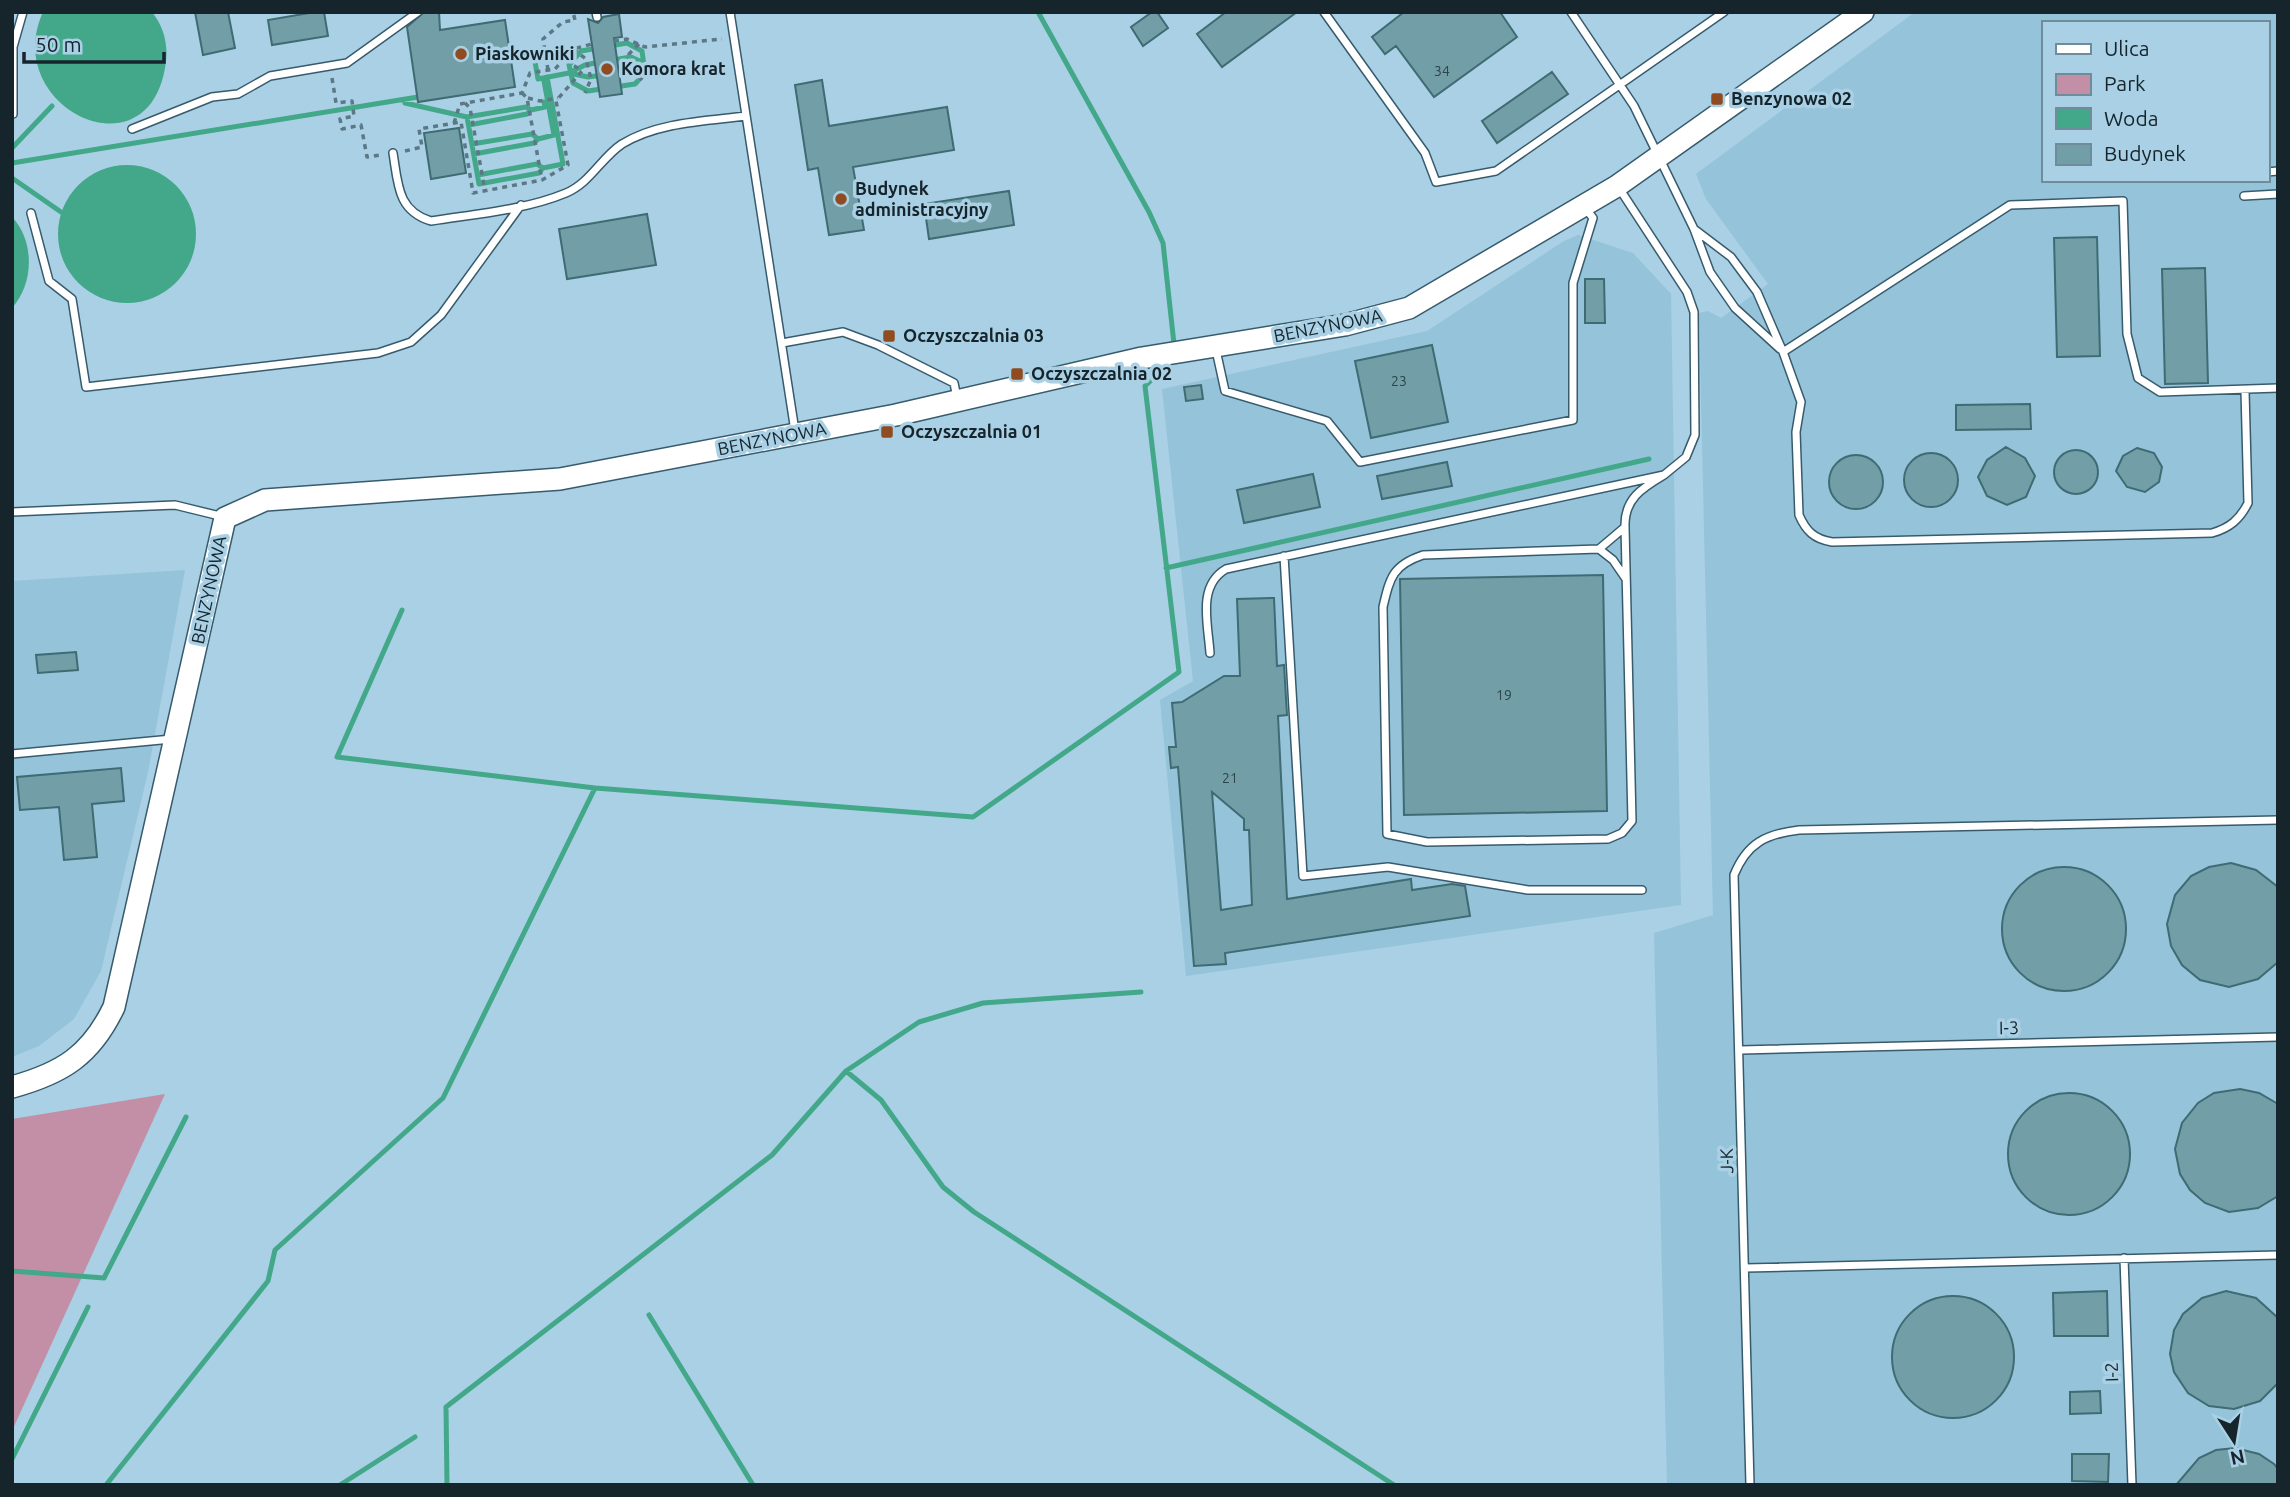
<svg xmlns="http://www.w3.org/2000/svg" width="2290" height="1497" font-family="Ubuntu,sans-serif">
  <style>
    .built { fill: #95c3da; fill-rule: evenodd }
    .green { fill: #c38fa7 }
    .water { fill: #42a889 }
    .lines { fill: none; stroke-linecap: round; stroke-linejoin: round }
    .stream { stroke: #42a889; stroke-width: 5 }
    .building { fill: #729fa7; stroke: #3f6b73; stroke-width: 2; fill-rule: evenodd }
    .lane-casing { stroke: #375b6c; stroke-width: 10 }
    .secondary-casing { stroke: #375b6c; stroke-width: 24 }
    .path { stroke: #5d7885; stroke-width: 3.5; stroke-dasharray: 5 5; stroke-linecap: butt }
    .lane { stroke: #fff; stroke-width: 7 }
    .secondary { stroke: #fff; stroke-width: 21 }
    .poi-dot { fill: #904b20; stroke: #a9d0e4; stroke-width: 2.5 }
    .labels { text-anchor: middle; stroke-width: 7; stroke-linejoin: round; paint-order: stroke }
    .number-label { font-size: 14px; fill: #2d444b }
    .poi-label { font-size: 18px; font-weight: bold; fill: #16252c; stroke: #a9d0e4; text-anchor: start }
    .street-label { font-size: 18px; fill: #16252c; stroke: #a9d0e4 }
  </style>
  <rect width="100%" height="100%" fill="#a9d0e4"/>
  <path class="built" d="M1915,12H2278V1485H1667L1654,933L1713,915L1699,313L1708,311L1721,318L1768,284L1706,199L1696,174ZM2043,23H2267V180H2043Z
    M1578,235L1633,253L1671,294L1681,905L1186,976L1160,700L1193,681L1162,389L1427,331L1564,241Z
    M185,570L148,772L101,971L74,1019L39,1046L12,1057V581Z"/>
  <path class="green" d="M165,1094L12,1431V1119Z"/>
  <path class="water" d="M43,12H152C165,28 169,48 165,68C146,178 0,106 43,12Z
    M58 234a69 69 0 1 1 138 0a69 69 0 1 1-138 0Z
    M12,217C35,241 34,284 12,308Z"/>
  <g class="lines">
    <path class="stream" d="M1038,12L1149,212L1163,243L1174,344
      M627,43L642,51L645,73L635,84L588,91L573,83L569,65L581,51Z
      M522,53L529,51L534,56L538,79L569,73L585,65L600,62
      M613,60L631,57L644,63
      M569,73L588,77L603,75
      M613,74L633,71L644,63
      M405,103L467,117L479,184L539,173L543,168L563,164L547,77
      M467,117L526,107L531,110
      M469,125L527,114L531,110L545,107L544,102
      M472,144L532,134L538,139
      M12,148L52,106
      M474,154L534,143L538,139L554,135L544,81
      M12,163L418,97
      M478,175L537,164L543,168
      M12,178L61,212
      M1166,568L1649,459
      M402,610L337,757L595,788
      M846,1071L881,1100L943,1187L974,1212L1394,1485
      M12,1271L104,1278L186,1117
      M649,1315L753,1485
      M12,1459L88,1307
      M106,1485L268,1281L275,1250L443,1098L595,788L973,817L1179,672L1145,386L1162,370
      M340,1485L415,1437
      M447,1485L446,1407L772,1155L846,1071L919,1022L983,1003L1141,992"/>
  </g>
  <path class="building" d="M195,12H228L235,48L203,55Z
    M315,12H324L328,36L272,45L268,20Z
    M424,12H439L440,30L505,20L515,87L418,102L407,27Z
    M1152,12H1157L1168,28L1143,46L1131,27Z
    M1226,12H1297L1222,67L1197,34Z
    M1404,12H1500L1517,37L1434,97L1396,46L1385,54L1372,37Z
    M619,14L622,37L614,38L622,94L600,97L588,19L598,23L603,17Z
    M1552,72L1568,94L1497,143L1482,121Z
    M822,80L829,126L947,107L954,150L853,167L864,230L829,235L818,168L808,170L795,85Z
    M459,128L466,173L431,179L424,133Z
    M1009,191L1014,225L929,239L924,204Z
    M647,214L656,265L567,279L559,229Z
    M2097,237L2100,356L2057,357L2054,238Z
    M2205,268L2208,383L2165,384L2162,269Z
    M1585,279H1604L1605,323H1585Z
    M1432,345L1448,422L1371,438L1355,361Z
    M1201,385L1203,399L1186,401L1184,387Z
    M2030,404L2031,429L1956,430V405Z
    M2006,447L2025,458L2035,476L2026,497L2007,505L1987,496L1978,477L1987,460Z
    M2137,448L2154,453L2162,467L2159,482L2145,492L2127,487L2116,471L2123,456Z
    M2054 472a22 22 0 1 1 44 0a22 22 0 1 1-44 0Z
    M1904 480a27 27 0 1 1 54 0a27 27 0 1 1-54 0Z
    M1829 482a27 27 0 1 1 54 0a27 27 0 1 1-54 0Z
    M1447,462L1452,486L1382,499L1377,476Z
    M1313,474L1320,507L1244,523L1237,490Z
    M1603,575L1607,811L1404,815L1400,579Z
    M1274,598L1277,666L1284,665L1287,715L1278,716L1287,899L1411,879L1412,890L1452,884L1465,886L1470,916L1225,953L1226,964L1194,966L1178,767L1171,768L1169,747H1176L1172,703L1182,702L1224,676H1240L1237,599ZM1212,792L1244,819V830H1249L1252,905L1221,910Z
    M76,652L78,670L38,673L36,655Z
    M121,768L124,801L92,804L97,857L64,860L59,807L20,810L17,777Z
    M2231,863L2256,870L2278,887V962L2258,979L2229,987L2200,980L2182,965L2171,946L2167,924L2175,895L2191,876L2209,867Z
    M2002 929a62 62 0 1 1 124 0a62 62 0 1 1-124 0Z
    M2240,1089L2259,1093L2278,1104V1196L2258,1208L2229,1212L2205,1203L2190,1190L2180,1174L2175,1149L2182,1123L2198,1103L2214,1093Z
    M2008 1154a61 61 0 1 1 122 0a61 61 0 1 1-122 0Z
    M2107,1291L2108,1336H2054L2053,1293Z
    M2226,1291L2256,1298L2278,1318V1383L2260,1401L2234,1409L2209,1406L2188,1393L2174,1372L2170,1354L2174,1330L2183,1314L2202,1298Z
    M1892 1357a61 61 0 1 1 122 0a61 61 0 1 1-122 0Z
    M2100,1391L2101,1413L2070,1414V1392Z
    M2235,1448L2259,1454L2274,1464L2278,1469V1485H2176L2199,1458L2216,1450Z
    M2072,1454H2109L2108,1482L2072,1481Z"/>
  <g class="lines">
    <defs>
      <path id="lane" d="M596,12L597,17
        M730,12L795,431
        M1324,12L1425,153L1436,182L1496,171L1724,12
        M1571,12L1634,106L1694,229L1710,272L1735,308L1780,349
        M13,114V47L23,12
        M132,129L212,97L238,94L270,76L347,63L418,12
        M393,153C398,183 397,211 431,221C475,214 525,210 566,193C590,183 601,158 622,144C658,122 706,121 746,116
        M2267,172L2278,171
        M2244,196L2278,194
        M31,213L49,281L72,299L86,387L378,353L411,342L441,315L521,205
        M1694,229L1731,257L1757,292L1783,352L1801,402L1796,432L1799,515C1806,531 1814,539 1832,542L2212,533C2230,528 2240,519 2248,503L2245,391
        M782,343L843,332L878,345L954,383L957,398
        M1216,350L1225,391L1327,421L1360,462L1573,420V283L1593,218L1586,209
        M1783,352L2010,205L2123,201L2127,334L2138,378L2160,392L2278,388
        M12,512L175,505L224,517
        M1599,549L1625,527
        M1284,556L1303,876L1388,867L1528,890H1642
        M1626,579L1613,560L1599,549L1423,555C1393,565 1390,577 1383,607L1387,834L1427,842L1608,839L1622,833L1632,821L1625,527C1624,499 1642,488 1664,475
        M1210,653C1208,623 1197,586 1226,569L1664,475L1686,457L1695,435L1694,312L1687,292L1619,188
        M12,754L172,739
        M1741,1050L2278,1037
        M2124,1258L2132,1485
        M1745,1268L2278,1255
        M1750,1485L1734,875C1747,843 1766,834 1799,830L2278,820"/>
      <path id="secondary" d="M12,1087C63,1073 91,1055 114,1007L225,518L265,500L560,479L896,415L1142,358L1345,325L1409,308L1617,186L1863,12"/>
    </defs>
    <use href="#lane" class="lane-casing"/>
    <use href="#secondary" class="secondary-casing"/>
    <path class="path" d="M614,41L627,39L645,47L722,39
      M639,44L629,54L633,73L643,80
      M573,49L586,59L591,79L585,93
      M548,70L543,39L563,22L575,20L573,12
      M332,78L336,103L352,101L354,116L340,119L342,129L361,125L367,157L380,155
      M522,93L527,98L542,180
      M528,98L540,101L558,98
      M465,103L470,108L485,191
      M454,123L460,104L522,93L530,73L555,69L573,49L592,44
      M405,151L422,147L419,129L461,122L473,193L542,180L568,165L556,101L582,71L564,59"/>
    <use href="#lane" class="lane"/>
    <use href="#secondary" class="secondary"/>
  </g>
  <g class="poi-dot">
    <circle cx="461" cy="54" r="7"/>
    <circle cx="607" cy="69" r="7"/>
    <rect x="1710" y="92" width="14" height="14" rx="3.5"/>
    <circle cx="841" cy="199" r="7"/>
    <rect x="882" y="329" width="14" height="14" rx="3.5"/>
    <rect x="1010" y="367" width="14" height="14" rx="3.5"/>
    <rect x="880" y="425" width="14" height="14" rx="3.5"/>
  </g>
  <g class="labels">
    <g class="number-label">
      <text x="1442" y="76">34</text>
      <text x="1399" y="386">23</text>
      <text x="1504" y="700">19</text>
      <text x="1230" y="783">21</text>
    </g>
    <g class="poi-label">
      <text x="475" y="60">Piaskowniki</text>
      <text x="621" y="75">Komora krat</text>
      <text x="1731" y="105">Benzynowa 02</text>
      <text x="855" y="195">Budynek<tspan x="855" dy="21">administracyjny</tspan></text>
      <text x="903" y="342">Oczyszczalnia 03</text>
      <text x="1031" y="380">Oczyszczalnia 02</text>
      <text x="901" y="438">Oczyszczalnia 01</text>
    </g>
    <g class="street-label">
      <text transform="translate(1328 326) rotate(-11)" y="6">BENZYNOWA</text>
      <text transform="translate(772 439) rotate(-11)" y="6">BENZYNOWA</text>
      <text transform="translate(209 590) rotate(-78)" y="6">BENZYNOWA</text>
      <text transform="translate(2009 1028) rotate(-1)" y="6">I-3</text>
      <text transform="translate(1727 1161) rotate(-91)" y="6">J-K</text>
      <text transform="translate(2112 1372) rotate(-92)" y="6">I-2</text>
    </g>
  </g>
  <rect width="2290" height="1497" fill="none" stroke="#16252c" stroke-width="28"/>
  <rect x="2042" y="21" width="228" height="161" fill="#a9d0e4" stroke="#6e8c9a" stroke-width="2"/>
  <rect x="2056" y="44" width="35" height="10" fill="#ffffff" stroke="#6e8c9a" stroke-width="2"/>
  <text x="2104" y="56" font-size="21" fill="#16252c">Ulica</text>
  <rect x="2056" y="74" width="35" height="21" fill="#c38fa7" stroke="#6e8c9a" stroke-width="2"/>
  <text x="2104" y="91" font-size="21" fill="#16252c">Park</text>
  <rect x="2056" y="108" width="35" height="21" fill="#42a889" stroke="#6e8c9a" stroke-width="2"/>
  <text x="2104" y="126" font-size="21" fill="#16252c">Woda</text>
  <rect x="2056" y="144" width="35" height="21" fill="#729fa7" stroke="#6e8c9a" stroke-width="2"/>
  <text x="2104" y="161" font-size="21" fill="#16252c">Budynek</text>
  <g transform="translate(2234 1441) rotate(168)" stroke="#a9d0e4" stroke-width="5" paint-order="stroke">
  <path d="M0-5L12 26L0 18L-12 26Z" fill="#16252c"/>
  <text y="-10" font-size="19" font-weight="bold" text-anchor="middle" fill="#16252c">N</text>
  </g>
  <path d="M24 52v10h140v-10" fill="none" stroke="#16252c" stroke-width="3.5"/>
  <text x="35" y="52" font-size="21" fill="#16252c" stroke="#a9d0e4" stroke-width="5" paint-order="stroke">50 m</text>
</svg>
